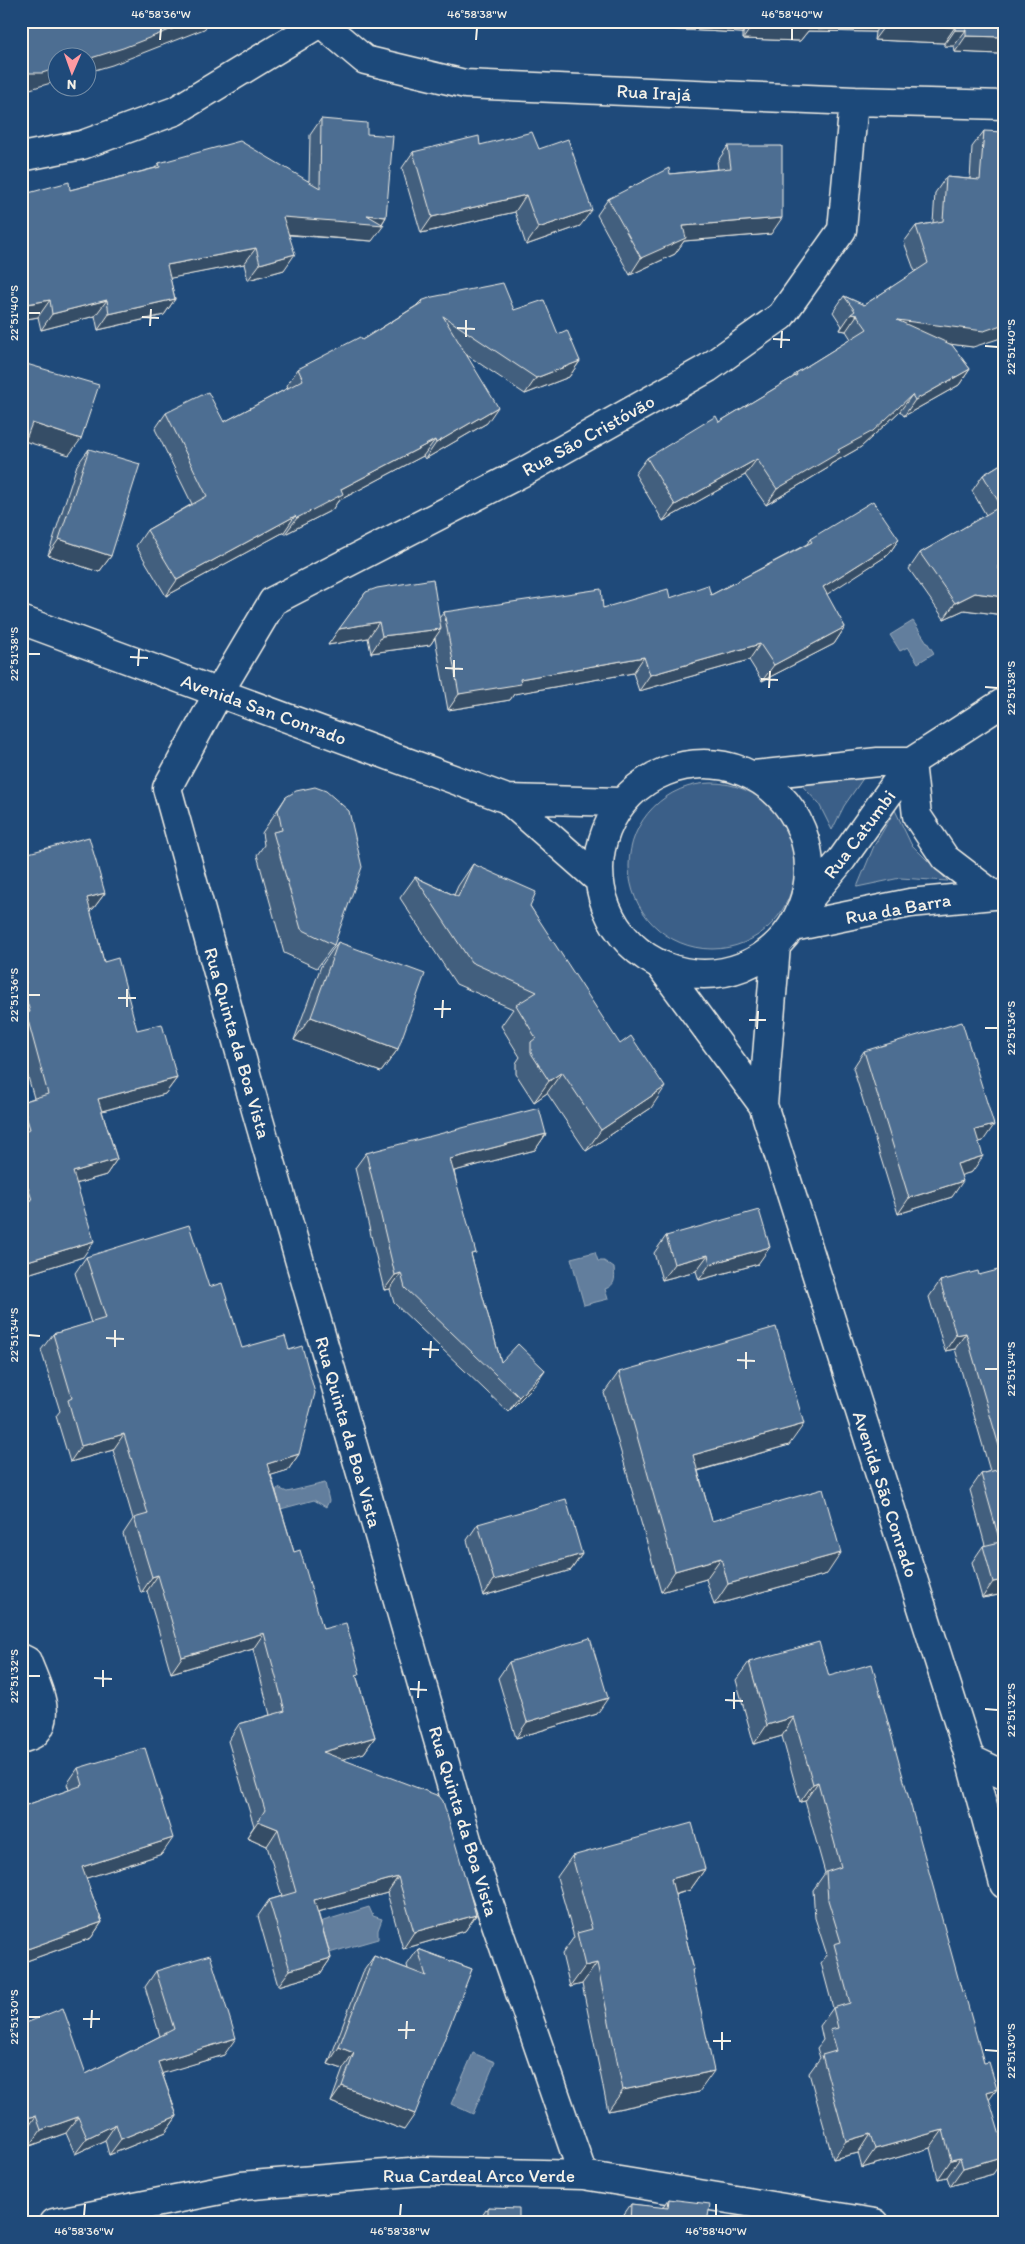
<svg xmlns="http://www.w3.org/2000/svg" width="1025" height="2244" font-family="Itim,sans-serif">
  <style>
    .green { fill: #3a5f88; stroke: #97a8b8 }
    .water { fill: #627e9d; stroke: #9cacbb }
    .lines { fill: none; stroke-linecap: round; stroke-linejoin: round }
    .street-casing { stroke: #f4f1e8; stroke-width: 31 }
    .secondary-casing { stroke: #f4f1e8; stroke-width: 31 }
    .street { stroke: #1f4a7a; stroke-width: 28 }
    .secondary { stroke: #1f4a7a; stroke-width: 28 }
    .wall { fill: #425f7e; stroke: #f4f1e8 }
    .shaded-wall { fill: #364d66; stroke: #f4f1e8 }
    .building { fill: #4d6e92; stroke: #f4f1e8 }
    .ticks { fill: none; stroke: #f4f1e8; stroke-width: 2 }
    .labels { text-anchor: middle; stroke-width: 4; stroke-linejoin: round; paint-order: stroke }
    .street-label { font-size: 19px; fill: #f4f1e8; stroke: #1f4a7a }
    .neatline { fill: none; stroke: #f4f1e8; stroke-width: 2 }
    .ticks-label { font-size: 12px; text-anchor: middle; fill: #f4f1e8 }
  </style>
  <rect width="100%" height="100%" fill="#1f4a7a"/>
  <filter id="ink" filterUnits="userSpaceOnUse"><feTurbulence type="fractalNoise" baseFrequency=".02" numOctaves="2"/><feDisplacementMap in="SourceGraphic" scale="10" xChannelSelector="R" yChannelSelector="G"/><feConvolveMatrix kernelMatrix="1 2 1 2 8 2 1 2 1" color-interpolation-filters="sRGB"/></filter>
  <g filter="url(#ink)">
    <path class="green" d="M866,774L844,806L832,830L819,804L797,780L831,781Z
      M629 866a83 83 0 1 1 166 0a83 83 0 1 1-166 0Z
      M895,810L911,844L948,881L900,878L857,887L874,846Z"/>
    <path class="water" d="M913,621L934,653L918,663L908,647L900,651L890,635Z
      M595,1252L598,1261H604L614,1268C615,1278 616,1285 605,1289L608,1299L584,1305L571,1258Z
      M325,1483L329,1501L326,1507L314,1500L277,1510L273,1496L278,1488L287,1492Z
      M369,1907L373,1916L382,1919L378,1930V1939L329,1953L320,1922Z
      M473,2053L495,2062L473,2114L451,2104Z"/>
    <g class="lines">
      <defs>
        <path id="street" d="M321,23L365,60L465,84L854,101L1004,105
          M21,157L82,145L175,111L323,21
          M911,762L917,816L945,858L992,894
          M754,775L878,762H911
          M805,904L842,859L911,762L1004,702
          M793,927L910,903L1004,894
          M21,1658L27,1661C34,1681 53,1714 36,1732C32,1736 26,1737 21,1739
          M970,1759L1004,1775
          M583,2175L467,1840L256,1110L167,788L219,692L273,601L525,471L708,368L781,316L842,230L854,101
          M54,2223L241,2186L422,2171L583,2175L875,2223"/>
        <path id="secondary" d="M21,620L507,799L620,802
          M599 869a105 105 0 1 1 210 0a105 105 0 1 1-210 0Z
          M507,799L598,879
          M659,964L763,1105L970,1759L1004,1884
          M763,1105L776,946"/>
      </defs>
      <use href="#street" class="street-casing"/>
      <use href="#secondary" class="secondary-casing"/>
      <use href="#street" class="street"/>
      <use href="#secondary" class="secondary"/>
    </g>
    <path class="wall" d="M584,21H1004L999,54L955,52L954,46H944V43L874,40L875,32L808,31L800,41L743,39V33L583,25Z
      M321,119L367,134L386,217L382,224L372,241L289,235L284,270L248,280L244,264L170,278L175,299L164,315L98,330L95,316L41,330L38,317L21,320V195L70,190L155,168L159,163L309,181L310,135Z
      M984,131L973,347L951,344L970,369L959,385L904,416L900,411L861,447L831,464L828,468L766,505L745,475L663,521L635,474L647,458L719,422L792,378L796,373L851,339L846,331L840,330L842,326L833,312L844,296L864,305L915,272L904,242L916,226L933,223L935,193L946,177L970,179L972,147Z
      M480,145L539,149L580,226L526,245L515,212L421,233L402,168L413,152Z
      M728,146L771,234L684,241L675,254L630,275L597,215L608,199L670,174L718,169L717,162Z
      M421,301L514,310L558,334L580,361L569,377L525,394L467,355L487,423L425,459L423,456L338,501L332,510L285,534L284,532L166,596L136,546L147,530L192,504L155,429L166,413L224,422L288,388L287,385L298,369L362,340L416,306Z
      M89,449L111,556L99,572L48,555L77,465Z
      M1004,462V615L964,610L944,619L909,569L920,553L986,515L972,491L983,475Z
      M810,539H899L888,555L826,594L845,627L834,644L762,681L749,660L639,691L633,673L514,694L510,700L448,710L435,638L430,645L371,653L368,638L328,645L366,592L439,618L444,612L603,608L670,598L711,595L807,544Z
      M286,797L334,945L317,968L284,953L257,855L264,845L262,833Z
      M21,855L105,893L93,909L90,910L104,962L137,1030L177,1078L165,1094L102,1111L117,1159L106,1175L76,1184L83,1257L21,1276V1103L22,1102L34,1098L21,1052Z
      M473,864L530,906L651,1108L586,1151L547,1093L534,1102L516,1074V1063L520,1057L501,1026L513,1009L456,984L400,898L415,877L454,895L458,886Z
      M338,942L398,1049L381,1072L294,1040L321,966Z
      M864,1051L983,1141L979,1142L972,1172L961,1175L952,1197L898,1214L853,1068Z
      M546,1134L535,1150L454,1171L472,1258L501,1362L534,1386L508,1412L394,1303L390,1289L384,1290L355,1168L366,1153Z
      M666,1236L758,1264L699,1280L696,1271L662,1280L654,1253Z
      M86,1257L209,1287L299,1454L288,1470L271,1475L294,1552L323,1629L357,1678L375,1737L364,1753L342,1759L476,1915L465,1931L403,1949L387,1893L318,1912L331,1958L320,1974L278,1986L258,1916L269,1900L282,1896L267,1846L247,1837L254,1826L228,1741L239,1724L270,1715L253,1649L171,1673L147,1591L141,1593L123,1534L133,1519L113,1450L70,1462L56,1416L60,1411L41,1350L53,1334L91,1323L75,1273Z
      M979,1275L1002,1281H1004V1594L982,1598L972,1562L983,1546L985,1545L970,1490L981,1474L990,1471L955,1349L945,1351L929,1297L940,1281Z
      M619,1372L789,1445L698,1471L712,1521L827,1574L714,1605L706,1579L661,1592L604,1393Z
      M478,1524L582,1554L571,1570L483,1596L467,1540Z
      M509,1662L597,1714L516,1738L498,1678Z
      M749,1662L829,1676L962,1992L984,2063L997,2089L989,2099L993,2174L950,2186L947,2177L938,2179L930,2148L862,2168L858,2153L833,2159L809,2073L820,2058L817,2048L823,2040L820,2026L833,2008L821,1963L827,1955L815,1918L813,1890L825,1873L805,1801L800,1802L782,1736L754,1744L736,1680Z
      M78,1768L162,1854L86,1878L102,1922L91,1938L21,1963V1807L69,1790L67,1784Z
      M572,1856L705,1869L690,1890L675,1895L694,1970L692,1971L699,2092L608,2111L582,1984L570,1987L562,1954L574,1937L557,1877Z
      M418,1949L472,1969L404,2130L331,2102L343,2069L328,2064L363,1972L374,1956L408,1969L407,1965Z
      M156,1971L224,2055L162,2073L177,2116L166,2132L109,2155L105,2140L75,2154L66,2133L30,2146L25,2132H21V2025L86,2074L160,2036L145,1987Z
      M669,2199L707,2223H620V2220L631,2204L663,2208Z
      M488,2207L519,2219L591,2223H421L424,2219H480Z"/>
    <path class="shaded-wall" d="M193,21H214L204,29L112,65L88,72V59Z
      M586,21H751L743,33L583,25Z
      M807,21H882L875,32L808,31L800,41L743,39L754,23Z
      M886,24L955,27L944,43L874,40Z
      M955,30H966L954,46H944Z
      M966,36L1004,37V47L999,54L955,52Z
      M58,68V81L30,89H21V73Z
      M526,195L515,212L421,233L432,217Z
      M592,210L580,226L526,245L538,228Z
      M367,215L386,217L381,225H384L372,241L272,233L283,217Z
      M782,218L771,234L684,241L675,254L630,275L641,258L683,226Z
      M256,248L244,264L156,281L167,265Z
      M295,254L284,270L248,280L260,264Z
      M175,299L164,315L98,330L109,314Z
      M50,300L38,317L21,320V305Z
      M107,300L95,316L41,330L52,314Z
      M851,314L857,315L846,331L840,330Z
      M897,320L1004,324V337L973,347L886,336Z
      M580,361L569,377L525,394L536,378Z
      M970,369L959,385L904,416L915,400Z
      M912,395L900,411L861,447L831,464L828,468L766,505L777,489L838,450Z
      M498,407L487,423L425,459L436,443Z
      M32,423L81,439L69,455L21,440Z
      M435,440L423,456L338,501L332,510L285,534L297,518L341,489Z
      M757,459L745,475L663,521L675,505Z
      M295,516L284,532L166,596L177,580Z
      M59,539L111,556L99,572L48,555Z
      M899,539L888,555L812,604L823,587Z
      M1004,564V576L997,567Z
      M975,593L1004,597V615L964,610L944,619L955,603Z
      M379,622L368,638L328,645L339,629Z
      M845,627L834,644L762,681L774,665Z
      M441,629L430,645L371,653L382,636Z
      M760,644L749,660L639,691L650,675Z
      M644,657L633,673L514,694L510,700L448,710L459,694L520,679Z
      M105,893L93,909L75,914L87,898Z
      M311,1017L398,1049L381,1072L294,1040Z
      M562,1072L547,1093L534,1102L549,1081Z
      M177,1078L165,1094L87,1115L98,1099Z
      M665,1087L651,1108L586,1151L601,1130Z
      M994,1125L983,1141L964,1146L975,1130Z
      M546,1134L535,1150L439,1175L450,1159Z
      M983,1156L972,1172L946,1180L957,1164Z
      M117,1159L106,1175L61,1188L73,1172Z
      M963,1181L952,1197L898,1214L909,1198Z
      M94,1241L83,1257L21,1276V1263Z
      M770,1247L758,1264L699,1280L710,1264Z
      M708,1255L696,1271L662,1280L674,1264Z
      M401,1273L390,1289L384,1290L395,1275Z
      M966,1333L955,1349L945,1351L956,1335Z
      M545,1370L534,1386L508,1412L519,1397Z
      M804,1424L789,1445L678,1476L693,1455Z
      M124,1434L113,1450L70,1462L81,1446Z
      M299,1454L288,1470L256,1480L267,1464Z
      M841,1553L827,1574L714,1605L728,1584Z
      M582,1554L571,1570L483,1596L494,1580Z
      M721,1558L706,1579L661,1592L675,1571Z
      M158,1575L147,1591L141,1593L152,1577Z
      M1004,1580V1594L982,1598L993,1582Z
      M264,1633L253,1649L171,1673L182,1657Z
      M608,1698L597,1714L516,1738L527,1722Z
      M794,1717L782,1736L754,1744L767,1725Z
      M375,1737L364,1753L312,1768L323,1752Z
      M818,1782L805,1801L800,1802L813,1784Z
      M258,1821L278,1829L267,1846L247,1837Z
      M173,1838L162,1854L71,1883L82,1867Z
      M705,1869L690,1890L656,1900L671,1879Z
      M398,1877L387,1893L303,1916L314,1900Z
      M476,1915L465,1931L403,1949L414,1932Z
      M102,1922L91,1938L21,1963L22,1951Z
      M331,1958L320,1974L278,1986L290,1970Z
      M597,1963L582,1984L570,1987L585,1966Z
      M236,2038L224,2055L147,2078L158,2062Z
      M339,2047L354,2053L343,2069L328,2064Z
      M714,2071L699,2092L608,2111L623,2090Z
      M342,2086L415,2114L404,2130L331,2102Z
      M997,2089L984,2107L987,2092Z
      M36,2116L25,2132H21V2119Z
      M177,2116L166,2132L109,2155L121,2139Z
      M78,2117L66,2133L30,2146L41,2130Z
      M116,2124L105,2140L75,2154L87,2138Z
      M943,2130L930,2148L862,2168L875,2149Z
      M870,2134L858,2153L833,2159L846,2141Z
      M1004,2156V2158L993,2174L950,2186L963,2168Z
      M960,2158L947,2177L938,2179L951,2160Z"/>
    <path class="building" d="M21,21H193L123,48L88,59V58H58V68L42,73H21Z
      M754,21H811V25L754,23Z
      M886,21H1004V37L966,36V30H955V27L886,24Z
      M321,119L367,123V134L393,136L386,217L367,215L384,225L283,217L295,254L260,264L256,248L167,265L175,299L109,314L107,300L52,314L50,300L21,305V195L69,182L70,190L160,167L159,163L240,141L320,188Z
      M984,131L1004,132V324L984,331L897,320L952,345L970,369L915,400L912,395L873,431L838,450L840,452L777,489L757,459L675,505L647,458L716,416L719,422L797,375L796,373L867,329L857,315L851,314L855,311L844,296L864,305L928,263L916,226L943,221L946,177L980,180Z
      M532,132L539,149L568,139L592,210L538,228L526,195L432,217L413,152L479,136L480,145Z
      M728,146H782V218L683,226L686,238L641,258L608,199L669,168L670,174L731,168Z
      M503,283L514,310L544,300L558,334L567,330L580,361L536,378L443,316L498,407L436,443L435,440L341,489L343,494L297,518L295,516L177,580L147,530L207,496L166,413L208,392L224,422L303,380L298,369L360,337L362,340L423,302L421,301L432,297Z
      M23,363L99,385L81,439L32,423L21,452V368Z
      M89,449L140,464L111,556L59,539Z
      M1004,462V564L997,567L1004,573V597L975,593L955,603L920,553L1001,506L983,475Z
      M873,501L899,539L823,587L845,627L774,665L760,644L650,675L644,657L520,679L521,684L459,694L444,612L601,589L603,608L668,589L670,598L708,585L711,595L812,542L810,539Z
      M433,579L441,629L382,636L379,622L339,629L366,592L377,588Z
      M315,787L326,791L349,811L362,867L334,945L301,929L273,832L282,830L278,810L286,797L296,791Z
      M89,837L105,893L87,898L104,962L118,958L137,1030L162,1024L177,1078L98,1099L117,1159L73,1172L94,1241L21,1263V1228H24L21,1218V1203L32,1200L21,1165V1132L30,1129L22,1102L48,1094L26,1013L30,1012L22,984L26,983L21,966V855Z
      M473,864L536,892L530,906L620,1044L631,1036L665,1087L601,1130L562,1072L549,1081L531,1053V1042L536,1038L516,1005L537,992L471,962L415,877L458,897Z
      M338,942L425,974L398,1049L311,1017Z
      M962,1022L994,1125L975,1130L983,1156L957,1164L963,1181L909,1198L864,1051Z
      M539,1108L546,1134L450,1159L476,1253L471,1254L501,1362L518,1344L545,1370L519,1397L405,1288L401,1273L395,1275L366,1153Z
      M759,1210L770,1247L710,1264L708,1255L674,1264L666,1236Z
      M189,1225L209,1287L222,1283L242,1348L285,1336L289,1350L302,1346L315,1393L299,1454L267,1464L294,1552L300,1550L323,1629L346,1623L360,1674L356,1675L375,1737L323,1752L439,1796L443,1801L476,1915L414,1932L398,1877L314,1900L331,1958L290,1970L269,1900L296,1892L278,1829L258,1821L265,1810L239,1724L285,1711L264,1633L182,1657L158,1575L152,1577L134,1518L148,1514L124,1434L81,1446L68,1400L72,1398L53,1334L106,1318L86,1257Z
      M998,1270L1002,1281H1004V1463L966,1333L956,1335L940,1281L978,1271L979,1275Z
      M776,1327L804,1424L693,1455L712,1521L823,1489L841,1553L728,1584L721,1558L675,1571L619,1372Z
      M1004,1468V1580L993,1582L983,1546L1000,1542L981,1474Z
      M566,1499L582,1554L494,1580L478,1524Z
      M590,1638L608,1698L527,1722L509,1662Z
      M819,1642L829,1676L872,1664L962,1992L964,1991L984,2063L989,2062L997,2089L987,2092L1004,2149V2156L963,2168L960,2158L951,2160L943,2130L875,2149L870,2134L846,2141L822,2055L836,2051L830,2030L838,2028L833,2008L850,2003L834,1944L841,1942L828,1900L826,1872L841,1867L818,1782L813,1784L794,1717L767,1725L749,1662Z
      M145,1748L173,1838L82,1867L102,1922L22,1951L21,1807L83,1785L78,1768Z
      M692,1823L705,1869L671,1879L694,1970H692L714,2071L623,2090L597,1963L585,1966L577,1933L592,1929L572,1856Z
      M418,1949L472,1969L415,2114L342,2086L354,2053L339,2047L374,1956L426,1976Z
      M210,1955L236,2038L158,2062L177,2116L121,2139L116,2124L87,2138L78,2117L41,2130L36,2116L21,2119V2082L25,2085L21,2074V2025L63,2008L86,2074L174,2029L156,1971Z
      M669,2199L710,2204L707,2223H630L631,2204L668,2208Z
      M488,2207L519,2208V2219L591,2223H424V2219H488Z"/>
  </g>
  <path class="ticks" d="M160,40L161,28M476,40L477,28M792,40V28M28,313H40M142,317L159,318M150,326L151,309M457,328L475,329M466,337V320M773,339L790,340M985,346L998,347M781,348L782,331M28,654H40M130,657L148,658M138,666L139,649M445,668L463,669M454,677V660M761,679L778,680M985,687L998,688M769,688L770,671M28,995H40M118,998H136M127,1007V989M434,1009H451M442,1018L443,1000M749,1020H766M985,1028H998M757,1029L758,1011M28,1335L40,1336M106,1338L124,1339M115,1347V1330M422,1349L439,1350M430,1358L431,1341M737,1360L755,1361M746,1369V1352M985,1369H998M28,1676H40M94,1678L112,1679M103,1687V1670M410,1689L427,1690M418,1698L419,1681M725,1700L743,1701M734,1709V1692M985,1709L998,1710M28,2017H40M83,2019H100M91,2028L92,2010M398,2030H415M406,2039L407,2021M713,2041H731M722,2050V2032M985,2050L998,2051M84,2216L85,2204M400,2216L401,2204M716,2216V2204"/>
  <g class="labels">
    <g class="street-label">
      <text transform="translate(654 92) rotate(3)" y="7">Rua Irajá</text>
      <text transform="translate(588 435) rotate(-29)" y="7">Rua São Cristóvão</text>
      <text transform="translate(264 709) rotate(20)" y="7">Avenida San Conrado</text>
      <text transform="translate(859 834) rotate(-53)" y="7">Rua Catumbi</text>
      <text transform="translate(898 908) rotate(-10)" y="7">Rua da Barra</text>
      <text transform="translate(238 1043) rotate(74)" y="7">Rua Quinta da Boa Vista</text>
      <text transform="translate(349 1432) rotate(74)" y="7">Rua Quinta da Boa Vista</text>
      <text transform="translate(886 1494) rotate(72)" y="7">Avenida São Conrado</text>
      <text transform="translate(464 1821) rotate(73)" y="7">Rua Quinta da Boa Vista</text>
      <text x="479" y="2182">Rua Cardeal Arco Verde</text>
    </g>
  </g>
  <rect width="1025" height="2244" fill="none" stroke="#1f4a7a" stroke-width="55"/>
  <g transform="translate(72 72) rotate(182)"><circle r="24" fill="#1f4a7a" stroke="#748da6"/>
  <path d="M0-4L9 19L0 12L-9 19Z" fill="#ff9aa2"/>
  <text y="-8" font-size="14" font-weight="bold" text-anchor="middle" fill="#f4f1e8">N</text>
  </g>
  <rect x="28" y="28" width="970" height="2188" class="neatline"/>
  <g class="ticks-label">
    <text x="161" y="18">46°58'36"W</text>
    <text x="477" y="18">46°58'38"W</text>
    <text x="792" y="18">46°58'40"W</text>
    <text transform="translate(14 313) rotate(-90)" y="4">22°51'40"S</text>
    <text transform="translate(1011 347) rotate(-90)" y="4">22°51'40"S</text>
    <text transform="translate(14 654) rotate(-90)" y="4">22°51'38"S</text>
    <text transform="translate(1011 688) rotate(-90)" y="4">22°51'38"S</text>
    <text transform="translate(14 995) rotate(-90)" y="4">22°51'36"S</text>
    <text transform="translate(1011 1028) rotate(-90)" y="4">22°51'36"S</text>
    <text transform="translate(14 1335) rotate(-90)" y="4">22°51'34"S</text>
    <text transform="translate(1011 1369) rotate(-90)" y="4">22°51'34"S</text>
    <text transform="translate(14 1676) rotate(-90)" y="4">22°51'32"S</text>
    <text transform="translate(1011 1710) rotate(-90)" y="4">22°51'32"S</text>
    <text transform="translate(14 2017) rotate(-90)" y="4">22°51'30"S</text>
    <text transform="translate(1011 2051) rotate(-90)" y="4">22°51'30"S</text>
    <text x="84" y="2235">46°58'36"W</text>
    <text x="400" y="2235">46°58'38"W</text>
    <text x="716" y="2235">46°58'40"W</text>
  </g>
</svg>
